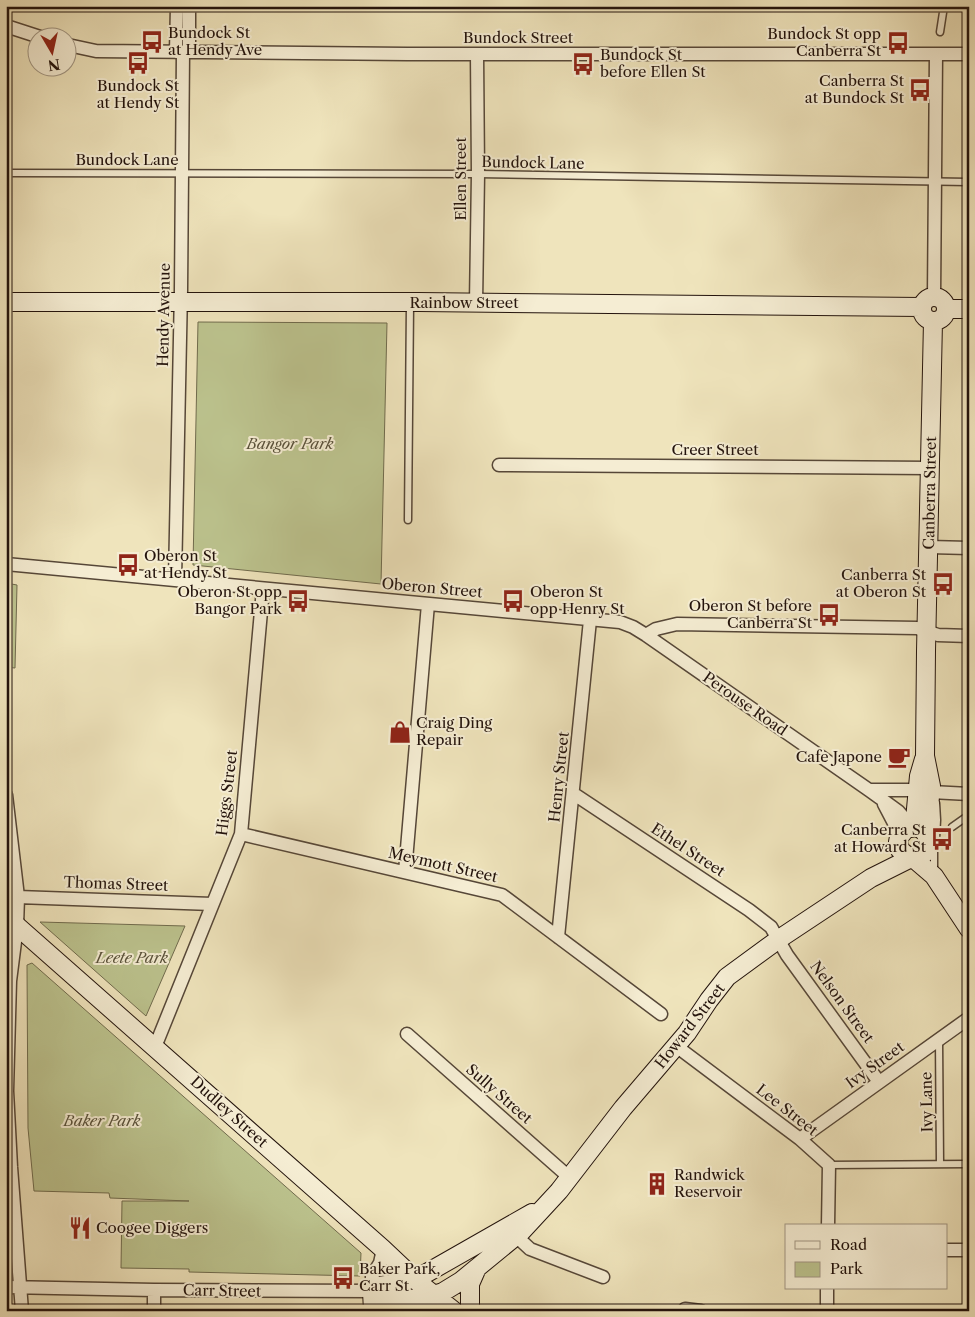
<svg xmlns="http://www.w3.org/2000/svg" width="975" height="1317" font-family="'Libre Caslon Text',serif">
  <style>
    .green { fill: #bcc38e; stroke: #706b4d }
    .lines { fill: none; stroke-linecap: round; stroke-linejoin: round }
    .lane-casing { stroke: #564738; stroke-width: 9 }
    .street-casing { stroke: #564738; stroke-width: 15 }
    .secondary-casing { stroke: #23130c; stroke-width: 20 }
    .lane { stroke: #f5edd3; stroke-width: 6 }
    .street { stroke: #f5edd3; stroke-width: 12 }
    .secondary { stroke: #f5edd3; stroke-width: 18 }
    .labels { text-anchor: middle; stroke-width: 4; stroke-linejoin: round; paint-order: stroke }
    .poi-label { font-size: 15px; fill: #23130c; stroke: #f5edd3; text-anchor: start }
    .street-label { font-size: 15px; fill: #23130c; stroke: #f5edd3 }
    .park-label { font-size: 15px; font-style: italic; fill: #59513a; stroke: #f5edd3 }
  </style>
  <rect width="100%" height="100%" fill="#efe4bc"/>
  <filter id="stains"><feTurbulence type="fractalNoise" baseFrequency=".004" numOctaves="4"/><feColorMatrix values="0 0 0 0 .2 0 0 0 0 .09 0 0 0 0 .02 0 0 0 .5 -.17"/></filter>
  <radialGradient id="worn" r=".72"><stop offset=".6" stop-color="#630" stop-opacity="0"/><stop offset="1" stop-color="#630" stop-opacity=".3"/></radialGradient>
  <path class="green" d="M198,322L387,323L381,584L193,565Z
    M6,583L17,585L15,668L6,667Z
    M40,922L185,926L146,1016Z
    M32,963L361,1253L360,1276L189,1272V1269L121,1268L122,1201H189L110,1198L109,1193L34,1191L28,1128L27,965Z"/>
  <g class="lines">
    <defs>
      <path id="lane" d="M940,32L944,6
        M6,173L478,174L969,182
        M408,520L410,304
        M952,827L969,815
        M936,838L937,820L936,803
        M934,873V848
        M939,1040L940,1164
        M829,1165L969,1164"/>
      <path id="street" d="M6,26L43,38
        M68,45L96,51L407,54H969
        M176,52L177,6
        M189,52V6
        M934,297L936,54
        M476,303L478,174L477,54
        M499,465L931,468
        M929,547L969,548
        M6,564L620,622L633,627L646,635L869,790L898,811L912,827
        M175,579L181,290L183,52
        M646,635L656,629L677,624L917,628L938,635L969,636
        M869,790H918
        M931,792L969,794
        M574,794L749,910L771,927L787,955L879,1082
        M6,795L18,897L17,926L10,981L7,1091L11,1167L22,1311
        M884,804L895,825L898,839
        M241,834L502,895L661,1014
        M405,872L428,604
        M18,897L212,904
        M558,937L590,620
        M407,1034L570,1178
        M676,1046L800,1139L829,1165L828,1226
        M155,1047L241,834L263,589
        M800,1139L969,1018
        M516,1236L530,1249L603,1277
        M946,1250H969
        M6,1287L154,1290L372,1291V1276L380,1263L383,1249
        M685,1309L701,1311
        M154,1311V1290
        M827,1311V1288"/>
      <path id="secondary" d="M922 309a12 12 0 1 1 24 0a12 12 0 1 1-24 0Z
        M6,302H419L922,307
        M946,309H969
        M913,827L915,820L919,776L924,759
        M927,836L923,830L916,827L906,829L899,837L898,842L900,850L909,857H917L925,853L929,842L927,828L931,786L925,756L926,651L933,321
        M913,858L934,876L969,929
        M6,912L17,926L383,1249L419,1283L454,1311
        M372,1291L386,1298L421,1299L443,1292L461,1281L522,1231L559,1191L623,1108L687,1033L709,1000L727,977L779,939L871,878L911,858
        M372,1291L379,1286L400,1283L425,1274L532,1213
        M372,1291L373,1311
        M470,1311V1284L477,1268"/>
    </defs>
    <use href="#lane" class="lane-casing"/>
    <use href="#street" class="street-casing"/>
    <use href="#secondary" class="secondary-casing"/>
    <use href="#lane" class="lane"/>
    <use href="#street" class="street"/>
    <use href="#secondary" class="secondary"/>
  </g>
  <defs>
    <symbol id="bus-bare" viewBox="-9 -9 18 18"><path d="M-5-6H5V4H4V6H2V4H-2V6H-4V4H-5ZM-3.5-4V0h7V-4ZM-3.5 1.2v1.5H-2V1.2ZM2 1.2v1.5H3.5V1.2Z" fill="#8f2418" stroke="#f5edd3" stroke-width="2.5" paint-order="stroke"/></symbol>
    <symbol id="shop-bare" viewBox="-9 -9 18 18"><path d="M-5-2.5h2.3a2.7 3.5 0 0 1 5.4 0H5L5.5 6h-11ZM-1.5-2.5h3a1.5 2.3 0 0 0-3 0Z" fill="#8f2418" stroke="#f5edd3" stroke-width="2.5" paint-order="stroke"/></symbol>
    <symbol id="cafe-bare" viewBox="-9 -9 18 18"><path d="M-5.5-4.5H6V0H3Q3 3.5 0 3.5H-2.5Q-5.5 3.5-5.5 0ZM3-3.2v2h1.7v-2ZM-6 4.5H4V6H-6Z" fill="#8f2418" stroke="#f5edd3" stroke-width="2.5" paint-order="stroke"/></symbol>
    <symbol id="building-bare" viewBox="-9 -9 18 18"><path d="M-4-6H4V6H1V3H-1V6H-4ZM-2.5-4.3h1.7v1.8h-1.7ZM.8-4.3h1.7v1.8H.8ZM-2.5-1h1.7V.8h-1.7ZM.8-1h1.7V.8H.8Z" fill="#8f2418" stroke="#f5edd3" stroke-width="2.5" paint-order="stroke"/></symbol>
    <symbol id="restaurant-bare" viewBox="-9 -9 18 18"><path d="M-5-6h1v4h1v-4h1v4h1v-4h1v5L-1.5 .5V6h-2V.5L-5-1ZM5-6V6H3V1.5H1.5Q1.5-4 5-6Z" fill="#8f2418" stroke="#f5edd3" stroke-width="2.5" paint-order="stroke"/></symbol>
  </defs>
  <g fill-rule="evenodd">
    <use href="#bus-bare" x="136" y="26" width="32" height="32"/>
    <use href="#bus-bare" x="882" y="27" width="32" height="32"/>
    <use href="#bus-bare" x="122" y="47" width="32" height="32"/>
    <use href="#bus-bare" x="567" y="48" width="32" height="32"/>
    <use href="#bus-bare" x="904" y="74" width="32" height="32"/>
    <use href="#bus-bare" x="112" y="549" width="32" height="32"/>
    <use href="#bus-bare" x="927" y="568" width="32" height="32"/>
    <use href="#bus-bare" x="282" y="585" width="32" height="32"/>
    <use href="#bus-bare" x="497" y="585" width="32" height="32"/>
    <use href="#bus-bare" x="813" y="599" width="32" height="32"/>
    <use href="#shop-bare" x="384" y="716" width="32" height="32"/>
    <use href="#cafe-bare" x="883" y="741" width="32" height="32"/>
    <use href="#bus-bare" x="926" y="823" width="32" height="32"/>
    <use href="#building-bare" x="641" y="1168" width="32" height="32"/>
    <use href="#restaurant-bare" x="64" y="1212" width="32" height="32"/>
    <use href="#bus-bare" x="327" y="1262" width="32" height="32"/>
  </g>
  <g class="labels">
    <g class="poi-label">
      <text x="168" y="38">Bundock St<tspan x="168" dy="17">at Hendy Ave</tspan></text>
      <text x="881" y="39" text-anchor="end">Bundock St opp<tspan x="881" dy="17">Canberra St</tspan></text>
      <text x="600" y="60">Bundock St<tspan x="600" dy="17">before Ellen St</tspan></text>
      <text x="904" y="86" text-anchor="end">Canberra St<tspan x="904" dy="17">at Bundock St</tspan></text>
      <text x="138" y="91" text-anchor="middle">Bundock St<tspan x="138" dy="17">at Hendy St</tspan></text>
      <text x="144" y="561">Oberon St<tspan x="144" dy="17">at Hendy St</tspan></text>
      <text x="926" y="580" text-anchor="end">Canberra St<tspan x="926" dy="17">at Oberon St</tspan></text>
      <text x="282" y="597" text-anchor="end">Oberon St opp<tspan x="282" dy="17">Bangor Park</tspan></text>
      <text x="530" y="597">Oberon St<tspan x="530" dy="17">opp Henry St</tspan></text>
      <text x="812" y="611" text-anchor="end">Oberon St before<tspan x="812" dy="17">Canberra St</tspan></text>
      <text x="416" y="728">Craig Ding<tspan x="416" dy="17">Repair</tspan></text>
      <text x="882" y="762" text-anchor="end">Cafe Japone</text>
      <text x="926" y="835" text-anchor="end">Canberra St<tspan x="926" dy="17">at Howard St</tspan></text>
      <text x="674" y="1180">Randwick<tspan x="674" dy="17">Reservoir</tspan></text>
      <text x="96" y="1233">Coogee Diggers</text>
      <text x="359" y="1274">Baker Park,<tspan x="359" dy="17">Carr St</tspan></text>
    </g>
    <g class="street-label">
      <text x="518" y="43">Bundock Street</text>
      <text x="127" y="165">Bundock Lane</text>
      <text transform="translate(533 163) rotate(1)" y="5">Bundock Lane</text>
      <text transform="translate(461 179) rotate(-90)" y="5">Ellen Street</text>
      <text x="464" y="308">Rainbow Street</text>
      <text transform="translate(164 315) rotate(-89)" y="5">Hendy Avenue</text>
      <text x="715" y="455">Creer Street</text>
      <text transform="translate(930 493) rotate(-89)" y="5">Canberra Street</text>
      <text transform="translate(432 588) rotate(5)" y="5">Oberon Street</text>
      <text transform="translate(745 704) rotate(35)" y="5">Perouse Road</text>
      <text transform="translate(559 777) rotate(-84)" y="5">Henry Street</text>
      <text transform="translate(227 793) rotate(-83)" y="5">Higgs Street</text>
      <text transform="translate(688 850) rotate(33)" y="5">Ethel Street</text>
      <text transform="translate(443 865) rotate(13)" y="5">Meymott Street</text>
      <text transform="translate(116 884) rotate(2)" y="5">Thomas Street</text>
      <text transform="translate(842 1002) rotate(54)" y="5">Nelson Street</text>
      <text transform="translate(690 1026) rotate(-52)" y="5">Howard Street</text>
      <text transform="translate(875 1065) rotate(-36)" y="5">Ivy Street</text>
      <text transform="translate(499 1094) rotate(41)" y="5">Sully Street</text>
      <text transform="translate(927 1102) rotate(-91)" y="5">Ivy Lane</text>
      <text transform="translate(787 1110) rotate(38)" y="5">Lee Street</text>
      <text transform="translate(229 1112) rotate(42)" y="5">Dudley Street</text>
      <text transform="translate(222 1291) rotate(1)" y="5">Carr Street</text>
    </g>
    <g class="park-label">
      <text x="290" y="449">Bangor Park</text>
      <text x="132" y="963">Leete Park</text>
      <text x="102" y="1126">Baker Park</text>
    </g>
  </g>
  <rect width="975" height="1317" fill="none" stroke="#efe4bc" stroke-width="25"/>
  <rect x="8" y="8" width="960" height="1302" fill="none" stroke="#23130c" stroke-width="2.5"/>
  <rect x="12" y="12" width="950" height="1292" fill="none" stroke="#23130c"/>
  <rect x="785" y="1224" width="162" height="65" fill="#f5edd3" stroke="#a19683"/>
  <rect x="795" y="1241" width="25" height="8" fill="#f5edd3" stroke="#a19683"/>
  <text x="830" y="1250" font-size="15" fill="#23130c">Road</text>
  <rect x="795" y="1262" width="25" height="15" fill="#bcc38e" stroke="#a19683"/>
  <text x="830" y="1274" font-size="15" fill="#23130c">Park</text>
  <g transform="translate(52 52) rotate(171)"><circle r="24" fill="#f5edd3" stroke="#a19683"/>
  <path d="M0-4L9 19L0 12L-9 19Z" fill="#8f2418"/>
  <text y="-8" font-size="14" font-weight="bold" text-anchor="middle" fill="#23130c">N</text>
  </g>
  <rect width="100%" height="100%" filter="url(#stains)"/>
  <rect width="100%" height="100%" fill="url(#worn)"/>
</svg>
